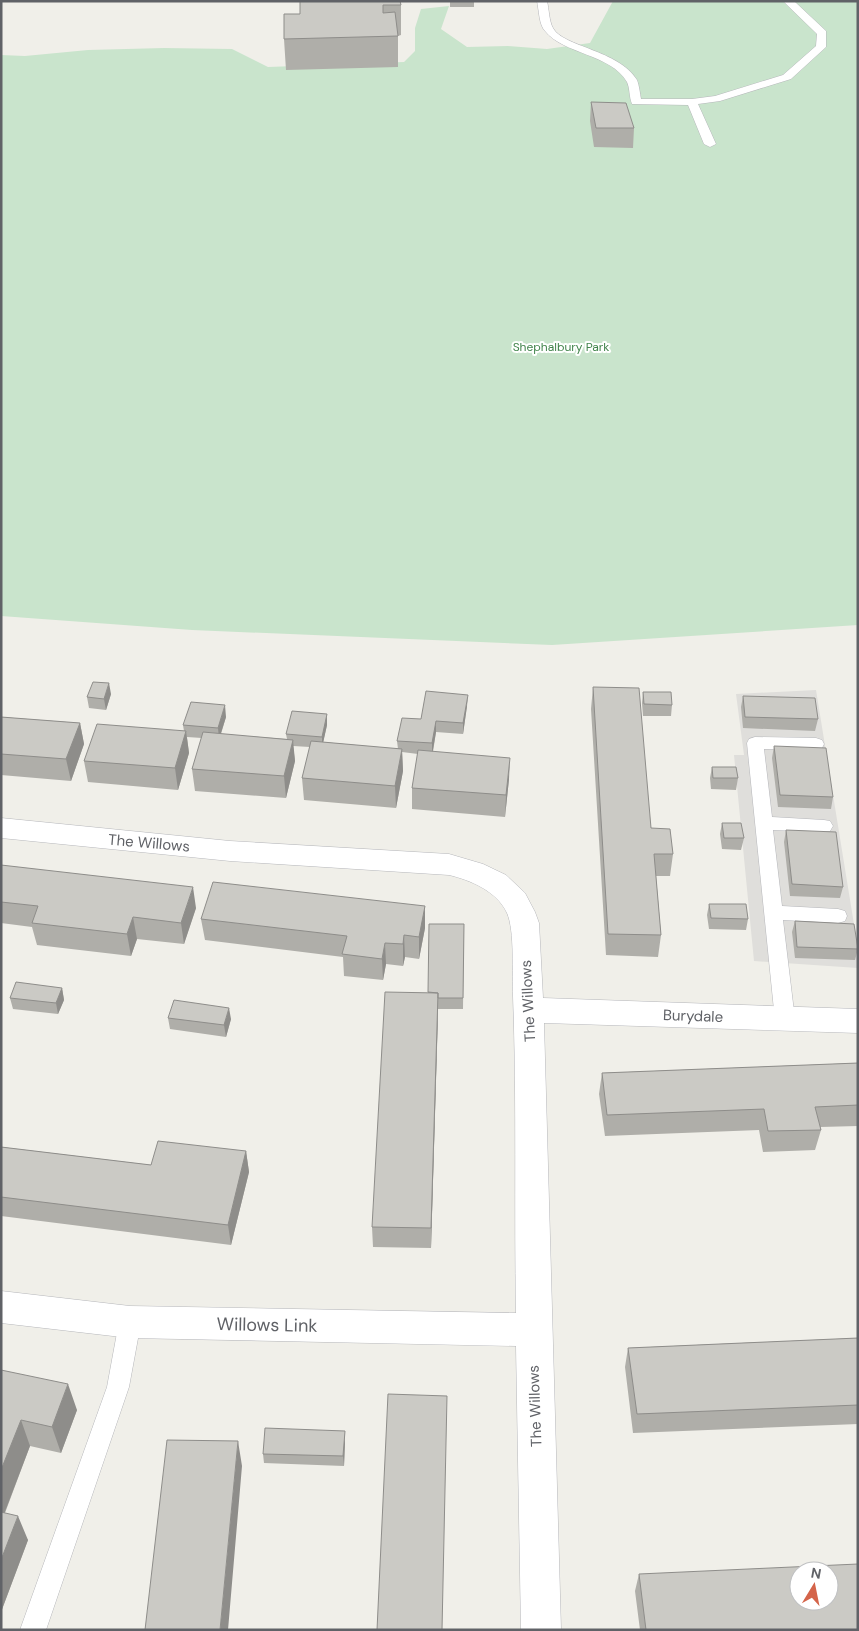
<svg xmlns="http://www.w3.org/2000/svg" width="859" height="1631" font-family="'DM Sans',sans-serif">
  <style>
    .industrial { fill: #dfdedb }
    .green { fill: #c9e4cc }
    .lines { fill: none; stroke-linecap: round; stroke-linejoin: round }
    .lane-casing { stroke: #b6b7bb; stroke-width: 1 }
    .street-casing { stroke: #b6b7bb; stroke-width: 1 }
    .lane { fill: #fff; fill-rule: evenodd }
    .street { fill: #fff; fill-rule: evenodd }
    .wall { fill: #afaea9 }
    .shaded-wall { fill: #8e8d8a }
    .building { fill: #cbcac5; stroke: #8e8d8a; fill-rule: evenodd }
    .labels { text-anchor: middle; stroke-width: 4; stroke-linejoin: round; paint-order: stroke }
    .far-park-label { font-size: 12px; fill: #42844c; stroke: #fff }
    .street-label { font-size: 15px; fill: #606267; stroke: #fff }
    .near-street-label { font-size: 18px; fill: #606267; stroke: #fff }
  </style>
  <rect width="100%" height="100%" fill="#f0efe9"/>
  <path class="industrial" d="M816,690L858,949V968L754,961L734,755H744L736,694Z"/>
  <path class="green" d="M613,1H858V625L552,645L192,630L1,616V55L25,56L88,50L164,48L232,49L268,67L404,62L415,51V28L421,9L449,6L441,29L467,47L508,46L547,49L590,43Z"/>
  <g class="lines">
    <defs>
      <path id="lane" d="M537,1H547C549,9 549,21 553,28C563,47 619,50 637,80C639,85 640,93 641,99H692L715,96L783,75L816,46L817,34L783,1H794L826,31V47L791,79L720,101L698,104L716,144L710,147L704,144L688,105L632,104C629,97 630,88 627,82C611,54 563,54 545,31C539,25 539,10 537,1Z
        M755,737L816,738L822,740L824,744L822,748L816,750L764,749L772,817L824,820L830,821L833,826L830,831L824,832L773,830L782,906L838,909L845,911L847,916L845,921L838,923L783,920L795,1020L792,1026L785,1028L778,1026L775,1020L747,743L749,739Z
        M130,1312L138,1315L141,1322L129,1387L46,1630H20L107,1387L119,1322L122,1315Z"/>
      <path id="street" d="M1,818L230,841L449,854L483,864L506,875L525,893L535,912L539,923L543,998L858,1009V1033L544,1023L561,1630H521L516,1346L130,1338L1,1323V1291L130,1306L516,1313C514,1208 517,1101 513,996C512,974 515,931 507,913C497,891 470,880 449,875L230,861L1,838Z"/>
    </defs>
    <use href="#lane" class="lane-casing"/>
    <use href="#street" class="street-casing"/>
    <use href="#lane" class="lane"/>
    <use href="#street" class="street"/>
  </g>
  <path class="wall" d="M300,1L401,5V35L398,36V67L286,70L284,39L300,14Z
    M450,1H474V7H450Z
    M591,102L634,128L633,148L594,147L590,121Z
    M593,687L651,828L673,854L670,876H656L661,935L658,957L606,955L591,709Z
    M643,692L672,705L671,716H643L642,703Z
    M111,694L106,710L89,708L87,697Z
    M743,696L818,719L815,731L743,728L741,707Z
    M467,706L463,734L436,732L433,752L509,779L505,817L412,809V788L418,754L402,752L403,771L396,808L304,800L302,778L310,747L293,746L295,761L286,798L195,791L192,769L202,738L187,737L189,753L178,790L88,782L84,761L184,731L183,725L226,717L221,734L287,739L286,734L327,714V725L323,742L398,749L397,741L421,719Z
    M1,717L80,723L84,744L71,781L1,775Z
    M774,746L833,797L831,809L778,807L772,758Z
    M712,767L738,778L736,790L711,789L710,778Z
    M722,823L744,838L741,850L722,849L720,834Z
    M786,830L843,887L840,898L790,896L784,842Z
    M1,865L196,908L184,944L137,939L131,956L37,945L32,927L1,923Z
    M709,904L748,919L746,930L709,929L707,915Z
    M425,906V928L419,959L405,957L403,966L386,964L383,980L344,976L343,957L205,940L201,919Z
    M795,921L858,949L855,960L795,958L792,932Z
    M464,924L463,1009H438L431,1248L373,1247L372,1227L428,992Z
    M62,988L64,1000L58,1014L13,1009L10,998Z
    M168,1018L231,1019L226,1037L170,1029Z
    M858,1063V1126L820,1127L821,1130L815,1150L763,1152L759,1130L605,1136L599,1094L602,1073Z
    M1,1147L151,1165L246,1151L249,1172L231,1245L1,1216Z
    M858,1338V1424L633,1433L625,1367L628,1348Z
    M1,1370L77,1410L61,1453L30,1446L5,1513L28,1540L1,1612Z
    M345,1441L344,1466L264,1463L263,1454Z
    M639,1574L858,1630H640L635,1591Z"/>
  <path class="shaded-wall" d="M109,683L111,694L106,710L104,699Z
    M468,695L467,706L463,734V723Z
    M225,705L226,717L219,739L218,728Z
    M327,714V725L322,748V737Z
    M436,721V732L432,755V743Z
    M80,723L84,744L71,781L66,759Z
    M186,731L189,753L178,790L175,768Z
    M293,740L295,761L286,798L284,776Z
    M402,749L403,771L396,808L395,786Z
    M510,758L509,779L505,817L506,795Z
    M193,887L196,908L184,944L181,923Z
    M425,906V928L419,959V937Z
    M133,917L137,939L131,956L127,934Z
    M404,935L405,957L403,966V944Z
    M385,943L386,964L383,980L382,959Z
    M62,988L64,1000L58,1014L56,1003Z
    M438,993V1014L431,1248V1228Z
    M229,1008L231,1019L226,1037L224,1025Z
    M246,1151L249,1172L231,1245L228,1225Z
    M68,1384L77,1410L61,1453L52,1427Z
    M21,1420L30,1446L1,1522V1470Z
    M345,1431V1441L344,1466L343,1456Z
    M238,1441L242,1466L228,1630H220Z
    M18,1516L28,1540L1,1612V1560Z"/>
  <path class="building" d="M300,1H400L401,5H383V13L395,12L398,36L284,39V14H300Z
    M591,102L626,103L634,128H596Z
    M93,682L109,683L104,699L87,697Z
    M593,687L639,688L651,828L670,829L673,854H654L661,935L608,934Z
    M426,691L468,695L463,723L436,721L432,743L397,741L402,718L421,719Z
    M643,692H671L672,705L644,704Z
    M743,696L815,698L818,719L745,717Z
    M191,702L225,705L218,728L183,725Z
    M292,711L327,714L322,737L286,734Z
    M1,717L80,723L66,759L1,754Z
    M97,724L186,731L175,768L84,761Z
    M203,732L293,740L284,776L192,769Z
    M311,741L402,749L395,786L302,778Z
    M774,746L826,748L833,797L780,795Z
    M418,750L510,758L506,795L412,788Z
    M712,767H736L738,778H713Z
    M722,823H741L744,838H724Z
    M786,830L836,832L843,887L792,884Z
    M1,865L193,887L181,923L133,917L127,934L32,923L38,906L1,902Z
    M213,882L425,906L419,937L404,935L403,944L385,943L382,959L342,954L347,936L201,919Z
    M709,904H746L748,919L711,918Z
    M795,921L854,924L858,949L797,947Z
    M429,924H464L463,998H438V993L428,992Z
    M16,982L62,988L56,1003L10,998Z
    M385,992L438,993L431,1228L372,1227Z
    M174,1000L229,1008L224,1025L168,1018Z
    M858,1063V1105L815,1107L821,1130L768,1131L764,1109L607,1115L602,1073Z
    M158,1141L246,1151L228,1225L1,1197V1147L151,1165Z
    M858,1338V1405L637,1414L628,1348Z
    M1,1370L68,1384L52,1427L21,1420L1,1470Z
    M388,1394L447,1396L442,1630H377Z
    M265,1428L345,1431L343,1456L263,1454Z
    M167,1440L238,1441L220,1630H145Z
    M1,1512L18,1516L1,1560Z
    M858,1564V1630H646L639,1574ZM799,1571H829V1601H799Z"/>
  <g class="labels">
    <g class="far-park-label">
      <text x="561" y="351">Shephalbury Park</text>
    </g>
    <g class="street-label">
      <text transform="translate(149 843) rotate(5)" y="5">The Willows</text>
      <text transform="translate(528 1001) rotate(-93)" y="5">The Willows</text>
      <text transform="translate(693 1016) rotate(2)" y="5">Burydale</text>
      <text transform="translate(535 1406) rotate(-92)" y="5">The Willows</text>
    </g>
    <g class="near-street-label">
      <text transform="translate(267 1325) rotate(1)" y="6">Willows Link</text>
    </g>
  </g>
  <rect width="859" height="1631" fill="none" stroke="#606267" stroke-width="5"/>
  <g transform="translate(814 1586) rotate(10)"><circle r="24" fill="#ffffff" stroke="#bfc0c2"/>
  <path d="M0-4L9 19L0 12L-9 19Z" fill="#d4644a"/>
  <text y="-8" font-size="14" font-weight="bold" text-anchor="middle" fill="#606267">N</text>
  </g>
</svg>
